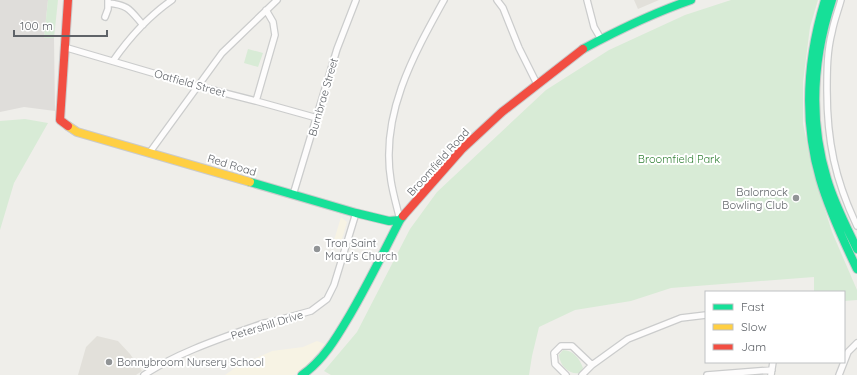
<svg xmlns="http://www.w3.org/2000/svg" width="857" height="375" font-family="Quicksand,sans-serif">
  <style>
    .commercial { fill: #f7f3e4 }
    .industrial { fill: #dfddda }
    .education { fill: #e2e0da }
    .green { fill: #d8ebd6 }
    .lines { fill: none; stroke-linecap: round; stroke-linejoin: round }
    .street-casing { stroke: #cbcccc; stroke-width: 8 }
    .fast-casing { stroke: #cacacb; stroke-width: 10 }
    .slow-casing { stroke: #cacacb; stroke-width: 10 }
    .jam-casing { stroke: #cacacb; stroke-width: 10 }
    .street { stroke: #fdfcfc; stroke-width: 5.5 }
    .fast { stroke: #16e098; stroke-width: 8 }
    .slow { stroke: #ffcf43; stroke-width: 8 }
    .jam { stroke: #f24e42; stroke-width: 8 }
    .poi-dot { fill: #919496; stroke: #fff; stroke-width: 1.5 }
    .labels { text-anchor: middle; stroke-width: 4; stroke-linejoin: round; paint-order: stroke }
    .street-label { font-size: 11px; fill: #5f6368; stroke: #fff }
    .park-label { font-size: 11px; fill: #348238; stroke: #fff }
    .poi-label { font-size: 11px; fill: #5f6368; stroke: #fff; text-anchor: start }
  </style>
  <rect width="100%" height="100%" fill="#efeeea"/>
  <path class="commercial" d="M341,217L347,222L339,249L332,247Z
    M317,341L325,344L303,369L294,375H225L238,366L272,351L303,347Z"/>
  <path class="industrial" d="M0,0H48L44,38H54L55,111L24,107L0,112Z"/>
  <path class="education" d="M634,0H659L638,9Z
    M97,336L118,341L130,354L142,371L136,375H78L86,347Z"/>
  <path class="green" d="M48,0H58L54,38H44Z
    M731,0H818L810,27L803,82V124L813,171L832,232L857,290V300L844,301V292H814V277L671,288L631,301L575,310L539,327L532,356L529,375H331L324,371L357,332L410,229L437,192L546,90L609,50L685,15Z
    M248,49L263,53L258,67L244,63Z
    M25,119L48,123L14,183L0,230V121Z
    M563,350C573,350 580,359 583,368L580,373C569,375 560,366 559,355Z"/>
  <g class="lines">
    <defs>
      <path id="street" d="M497,0L503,8L519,48L537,84
        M587,0L594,27L601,39
        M841,0C838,11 834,21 832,32C827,51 827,71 827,90C827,141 835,180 857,226
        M108,3C129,5 130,10 143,25
        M105,17L108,9V0
        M64,47L197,86L256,101L317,118
        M113,61C129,38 149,16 172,0
        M256,101L275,35L273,22L266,10
        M150,152L222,53L277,0
        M293,195L337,49L356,0
        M400,220C397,207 393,194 391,181C380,115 413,56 444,0
        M144,375C178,352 225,337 264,323L271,322L311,311L327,299L334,285L356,213
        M566,375L555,364L554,353L561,346H572L592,365
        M582,375L592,365L628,339L681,318L706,315
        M707,375L772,370
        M771,375L773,362
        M839,375L848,352L857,343"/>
      <path id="fast" d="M825,0C807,59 803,120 820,179C829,210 843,240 857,269
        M832,0C813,58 809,120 827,179C834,203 846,226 857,249
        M583,49C618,30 653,13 691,0
        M250,182L356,213L389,221L400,220
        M302,375C324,360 338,335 351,313C369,282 384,251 400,220L403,216"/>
      <path id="slow" d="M68,126L77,132L250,182"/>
      <path id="jam" d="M68,0L60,120L68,126
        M403,216L462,149L502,112L583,49"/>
    </defs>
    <use href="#street" class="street-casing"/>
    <use href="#fast" class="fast-casing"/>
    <use href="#slow" class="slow-casing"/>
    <use href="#jam" class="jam-casing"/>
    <use href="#street" class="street"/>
    <use href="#fast" class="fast"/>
    <use href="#slow" class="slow"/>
    <use href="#jam" class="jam"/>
  </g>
  <g class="poi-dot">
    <circle cx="796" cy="198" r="4"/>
    <circle cx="317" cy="249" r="4"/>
    <circle cx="109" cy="362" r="4"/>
  </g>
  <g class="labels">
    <g class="street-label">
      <text transform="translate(190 83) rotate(16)" y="4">Oatfield Street</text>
      <text transform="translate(323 97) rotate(-74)" y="4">Burnbrae Street</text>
      <text transform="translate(438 162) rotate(-48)" y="4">Broomfield Road</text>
      <text transform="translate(232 165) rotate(17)" y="4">Red Road</text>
      <text transform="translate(267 325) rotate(-17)" y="4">Petershill Drive</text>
    </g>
    <g class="park-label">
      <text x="679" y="163">Broomfield Park</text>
    </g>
    <g class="poi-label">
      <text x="788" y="196" text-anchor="end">Balornock<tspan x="788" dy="13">Bowling Club</tspan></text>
      <text x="325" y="247">Tron Saint<tspan x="325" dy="13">Mary's Church</tspan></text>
      <text x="117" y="366">Bonnybroom Nursery School</text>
    </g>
  </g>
  <rect x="705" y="291" width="140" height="72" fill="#ffffff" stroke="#bfc1c3"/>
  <rect x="713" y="304" width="20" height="6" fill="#16e098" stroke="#bfc1c3"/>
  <text x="741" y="311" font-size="12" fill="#5f6368">Fast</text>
  <rect x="713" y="324" width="20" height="6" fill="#ffcf43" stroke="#bfc1c3"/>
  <text x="741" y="331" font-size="12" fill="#5f6368">Slow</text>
  <rect x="713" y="344" width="20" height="6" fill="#f24e42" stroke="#bfc1c3"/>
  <text x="741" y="351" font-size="12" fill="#5f6368">Jam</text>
  <path d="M14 30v6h93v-6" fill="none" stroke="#5f6368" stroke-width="2"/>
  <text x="20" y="30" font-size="12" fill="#5f6368" stroke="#ffffff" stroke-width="3" paint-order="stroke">100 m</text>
</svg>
